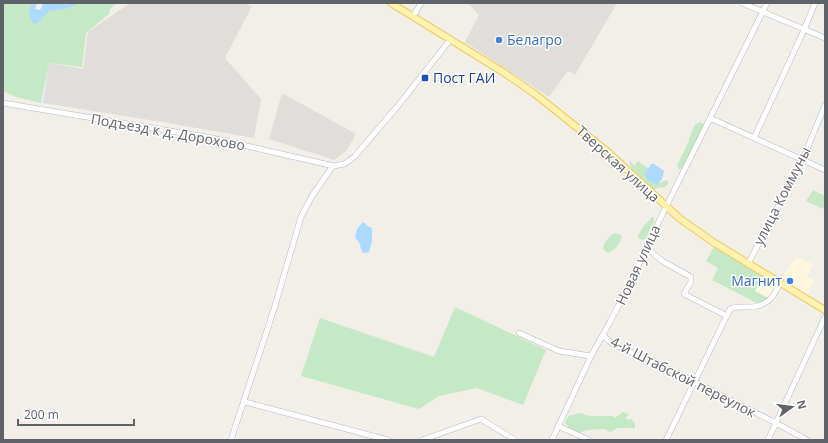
<svg xmlns="http://www.w3.org/2000/svg" width="828" height="443" font-family="'Open Sans',sans-serif">
  <style>
    .commercial { fill: #fef7e0 }
    .industrial { fill: #e0deda }
    .green { fill: #c5e8c5 }
    .water { fill: #aadaff }
    .lines { fill: none; stroke-linecap: round; stroke-linejoin: round }
    .minor-casing { stroke: #b5b8bc; stroke-width: 6 }
    .major-casing { stroke: #f2c960; stroke-width: 8 }
    .minor { stroke: #fff; stroke-width: 5 }
    .major { stroke: #fff2af; stroke-width: 6 }
    .shop-dot { fill: #3f7fe0; stroke: #fff; stroke-width: 1.5 }
    .transit-dot { fill: #1a4fb4; stroke: #fff; stroke-width: 1.5 }
    .labels { text-anchor: middle; stroke-width: 3; stroke-linejoin: round; paint-order: stroke }
    .shop-label { font-size: 14px; fill: #366cbe; stroke: #fff; text-anchor: start }
    .transit-label { font-size: 14px; fill: #164399; stroke: #fff; text-anchor: start }
    .street-label { font-size: 14px; fill: #5f6368; stroke: #fff }
  </style>
  <rect width="100%" height="100%" fill="#f1efe8"/>
  <path class="commercial" d="M796,257L813,264L807,277L814,280L807,296L779,280L789,268Z
    M762,276L777,283L769,298L755,291Z"/>
  <path class="industrial" d="M130,3H244L252,6L225,58L261,99L254,138L162,122L43,103L49,63L83,69L88,32Z
    M468,3H617L575,75L568,71L549,97L465,42L479,15Z
    M282,93L356,134L347,150L334,160L269,139Z"/>
  <path class="green" d="M3,3H33L39,22L49,11L64,9L75,6L76,3H117L110,9L109,14L86,33L82,67L49,63L41,103L16,97L3,91V56L5,55H3Z
    M700,122L705,125L682,170L679,169L677,166L688,143L691,133L695,125Z
    M630,160L634,166L638,161L649,169L660,183L666,180L669,182C666,190 661,186 654,189C646,182 628,172 630,160Z
    M813,190L825,196V203L823,209L806,201Z
    M652,217L654,218V221L646,239L642,240L638,238V236L643,227Z
    M614,233L619,234L622,236C620,244 615,250 608,253L603,249C603,243 609,237 614,233Z
    M714,247L762,276L755,291L770,299L759,304L712,280L718,268L706,261Z
    M455,307L546,350L523,405L477,388L439,396L419,409L301,376L320,318L434,357Z
    M623,412L627,413L629,415L626,417L627,420L631,419L635,423V428H618L610,432L605,429L587,430L579,433L571,430L565,423L566,420L569,416L579,413L590,416H612L615,418Z"/>
  <path class="water" d="M32,3H37L35,9L39,10L41,9L43,3H76L75,6L64,9L49,11L39,22L34,24C28,19 28,10 32,3Z
    M651,164H654L664,171L662,179L657,185L647,179L645,174Z
    M363,222L365,223L367,226L372,228V242L369,252L365,253L362,252L359,242L355,238L357,229Z"/>
  <g class="lines">
    <defs>
      <path id="minor" d="M742,3L825,38
        M413,17L421,3
        M3,103L212,138L334,166L344,164L354,157L397,107L450,40
        M710,118L825,170
        M754,138L804,30L815,3
        M646,247L662,261L691,277V282L684,294L727,316
        M748,264L803,159L825,105
        M519,333L559,351L591,356
        M603,335L609,341L616,346L653,361L776,423L807,440
        M245,402L388,440
        M558,426L589,440
        M231,440L274,309L301,217L312,196L332,167
        M422,440L481,419L515,440
        M552,440L591,356L610,322L628,287L663,213L767,3
        M666,440L730,309C735,306 740,307 746,307C765,308 773,299 780,283
        M768,440L825,317"/>
      <path id="major" d="M391,3L503,72L535,94L609,153L679,218L713,242L825,310"/>
    </defs>
    <use href="#minor" class="minor-casing"/>
    <use href="#major" class="major-casing"/>
    <use href="#minor" class="minor"/>
    <use href="#major" class="major"/>
  </g>
  <g class="shop-dot">
    <circle cx="499" cy="40" r="4"/>
    <circle cx="790" cy="281" r="4"/>
  </g>
  <rect class="transit-dot" x="421" y="74" width="8" height="8" rx="2"/>
  <g class="labels">
    <g class="shop-label">
      <text x="507" y="45">Белагро</text>
      <text x="782" y="286" text-anchor="end">Магнит</text>
    </g>
    <g class="transit-label">
      <text x="433" y="83">Пост ГАИ</text>
    </g>
    <g class="street-label">
      <text transform="translate(168 132) rotate(10)" y="5">Подъезд к д. Дорохово</text>
      <text transform="translate(618 164) rotate(42)" y="5">Тверская улица</text>
      <text transform="translate(782 196) rotate(-63)" y="5">улица Коммуны</text>
      <text transform="translate(638 265) rotate(-65)" y="5">Новая улица</text>
      <text transform="translate(683 377) rotate(27)" y="5">4-й Штабской переулок</text>
    </g>
  </g>
  <rect width="828" height="443" fill="none" stroke="#5f6368" stroke-width="8"/>
  <g transform="translate(792 407) rotate(76)" stroke="#ffffff" stroke-width="3" paint-order="stroke">
  <path d="M0-3L7 15L0 10L-7 15Z" fill="#5f6368"/>
  <text y="-6" font-size="11" font-weight="bold" text-anchor="middle" fill="#5f6368">N</text>
  </g>
  <path d="M18 419v6h116v-6" fill="none" stroke="#5f6368" stroke-width="2"/>
  <text x="24" y="419" font-size="12" fill="#5f6368" stroke="#ffffff" stroke-width="3" paint-order="stroke">200 m</text>
</svg>
